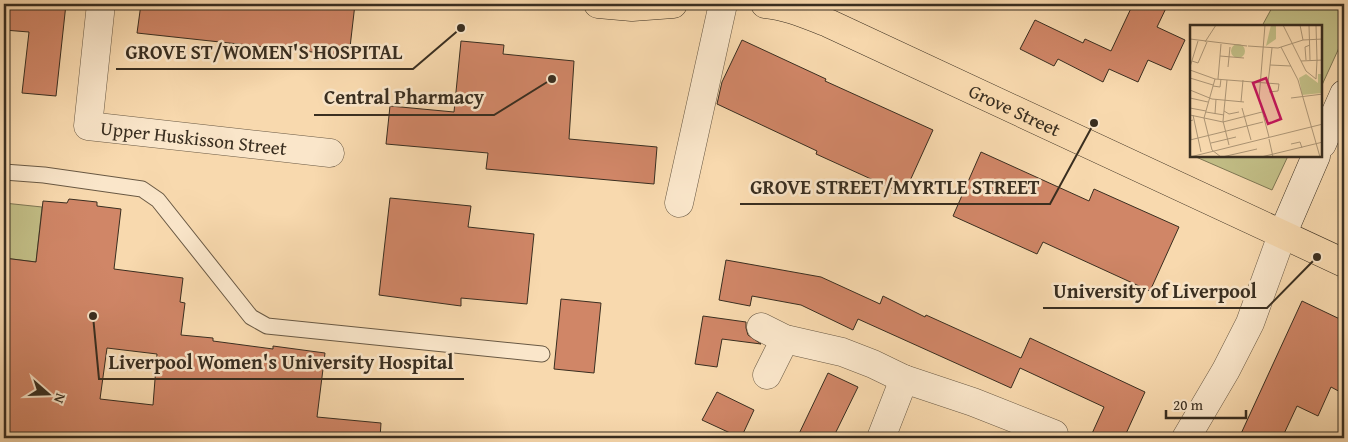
<svg xmlns="http://www.w3.org/2000/svg" width="1348" height="442" font-family="'Gentium Book Plus',serif">
  <style>
    .green { fill: #c2be86; stroke: #7e7653 }
    .building { fill: #d08667; stroke: #392e20; fill-rule: evenodd }
    .lines { fill: none; stroke-linecap: round; stroke-linejoin: round }
    .lane-casing { stroke: #695944; stroke-width: 17 }
    .street-casing { stroke: #695944; stroke-width: 29 }
    .secondary-casing { stroke: #392e20; stroke-width: 29 }
    .primary-casing { stroke: #392e20; stroke-width: 29 }
    .lane { stroke: #fae6ca; stroke-width: 15 }
    .street { stroke: #fae6ca; stroke-width: 28 }
    .secondary { stroke: #fae6ca; stroke-width: 28 }
    .primary { stroke: #f8d9ae; stroke-width: 28 }
    .labels { text-anchor: middle; stroke-width: 5; stroke-linejoin: round; paint-order: stroke }
    .street-label { font-size: 19px; fill: #392e20; stroke: #fae6ca }
    .inset-road { fill: none; stroke: #ac9575; stroke-width: 1 }
    .view { fill: #c2185b; fill-opacity: 0.15; stroke: #c2185b; stroke-width: 2.5 }
    .inset-edge { fill: none; stroke: #392e20; stroke-width: 2.5 }
    .leader { fill: none; stroke: #392e20; stroke-width: 2 }
    .callout-dot { fill: #392e20; stroke: #fae6ca; stroke-width: 2 }
    .callout-label { font-size: 20px; text-anchor: middle; font-weight: bold; fill: #392e20; stroke: #fae6ca; stroke-width: 5; stroke-linejoin: round; paint-order: stroke }
  </style>
  <rect width="100%" height="100%" fill="#f8d9ae"/>
  <filter id="stains"><feTurbulence type="fractalNoise" baseFrequency=".004" numOctaves="4"/><feColorMatrix values="0 0 0 0 .2 0 0 0 0 .09 0 0 0 0 .02 0 0 0 .5 -.17"/></filter>
  <radialGradient id="worn" r=".72"><stop offset=".6" stop-color="#630" stop-opacity="0"/><stop offset="1" stop-color="#630" stop-opacity=".3"/></radialGradient>
  <path class="green" d="M1274,4H1344V37L1322,85V26H1262Z
    M1196,156H1288L1272,190L1196,157Z
    M4,203L42,207L36,262L4,258Z"/>
  <path class="building" d="M4,4H66L56,96L22,93L29,32L4,30Z
    M141,4H355L349,56L137,33Z
    M1133,4H1168L1157,27L1185,40L1171,70L1148,60L1138,82L1109,69L1103,82L1058,59L1054,66L1020,49L1035,20L1083,43L1085,39L1111,51Z
    M742,40L826,79L825,81L933,130L904,194L816,154L817,151L717,104L722,82Z
    M461,41L504,45L503,54L574,61L569,139L657,147L654,184L486,169L488,153L386,144L390,106L454,112Z
    M981,152L1089,201L1094,189L1179,227L1150,291L1043,242L1037,254L953,216Z
    M390,198L471,206L468,227L534,234L527,304L461,298V306L379,295Z
    M69,199L97,202V206L121,209L114,269L183,278L180,302L185,303L181,335L213,338V341L273,349V346L325,353L317,417L381,423L380,438H4V258L36,262L43,201L67,203ZM107,348L157,354L153,405L100,399Z
    M726,260L821,277L880,304L883,296L925,317L926,315L1021,358L1030,338L1145,392L1124,438H1090L1104,407L1020,368L1011,388L858,319L853,330L801,305L752,296L750,306L719,300Z
    M561,299L601,303L594,373L554,369Z
    M1302,301L1344,321V394L1331,387L1318,416L1297,406L1282,438H1239Z
    M703,316L746,322V328L748,335L761,344L722,339L717,367L695,364Z
    M828,373L858,387L833,438H797Z
    M717,392L754,410L741,438L702,420Z"/>
  <g class="lines">
    <defs>
      <path id="lane" d="M4,172L44,175L142,189L158,200L251,317L267,326L542,354"/>
      <g id="street">
        <path id="s1" d="M101,4L88,126L330,153"/>
        <path d="M679,203L723,4"/>
        <path d="M761,327L785,339L842,352L873,364L904,379L973,402L1054,434"/>
        <path d="M767,375L785,339"/>
        <path d="M881,438L904,379"/>
        <path d="M1186,438L1226,370L1250,323L1282,235"/>
      </g>
      <path id="secondary" d="M1322,144L1344,94
        M1282,235L1316,156"/>
      <g id="primary">
        <path d="M598,4L632,7L673,4"/>
        <path id="s2" d="M765,4C787,6 807,15 828,23L1344,263"/>
      </g>
    </defs>
    <use href="#lane" class="lane-casing"/>
    <use href="#street" class="street-casing"/>
    <use href="#secondary" class="secondary-casing"/>
    <use href="#primary" class="primary-casing"/>
    <use href="#lane" class="lane"/>
    <use href="#street" class="street"/>
    <use href="#secondary" class="secondary"/>
    <use href="#primary" class="primary"/>
  </g>
  <g class="labels">
    <g class="street-label">
      <text dy="7" stroke="none"><textPath href="#s2" startOffset="272">Grove Street</textPath></text>
      <text dy="7" stroke="none"><textPath href="#s1" startOffset="229">Upper Huskisson Street</textPath></text>
    </g>
  </g>
  <g transform="translate(1190 25)">
    <rect width="132" height="132" fill="#f8d9ae"/>
    <path d="M81,0H86V14L76,21ZM41 26a7 7 0 1 1 14 0a7 7 0 1 1-14 0ZM116,49L128,58V49H132V68L112,70L109,53Z" fill="#c2be86"/>
    <path class="inset-road" d="M75,0L69,74L79,112M93,0L116,46L126,54L127,35M110,0L113,15M119,0L120,35M126,0L127,35M0,14L57,21M15,17L26,0M58,21L88,23L113,15L133,14M91,22L108,55L130,132M30,31L54,33M116,35L115,22L120,20M2,36L8,38L17,17M111,36L133,35M80,40L101,41M0,42L8,16M38,42L40,22M0,45L25,54L14,93L22,125L31,132M0,53L23,60M25,54L89,59L88,66L79,67M28,54L31,19M37,55L33,96L39,120M78,58L82,23M23,61L30,62L31,54M0,65L22,74L54,77M0,73L18,77M101,73L133,69M51,77L53,55M0,83L16,86M52,83L61,115M34,86L39,89L49,87M16,87L34,90M25,89L26,74M0,90L33,97L72,87M3,90L11,127M79,114L83,132M0,115L73,97M1,115L0,96L3,95M21,118L46,112M101,119L110,117L112,123M0,132L133,99M32,132L67,124M71,132L133,117"/>
    <path class="view" d="M76,53L91,94L78,99L63,58Z"/>
    <rect width="132" height="132" class="inset-edge"/>
  </g>
  <path class="leader" d="M461 28L413 69H116M552 79L494 115H314M1094 123L1050 204H740M1317 257L1267 308H1043M93 316L99 379H464"/>
  <g class="callout-dot">
    <circle cx="461" cy="28" r="5"/>
    <circle cx="552" cy="79" r="5"/>
    <circle cx="1094" cy="123" r="5"/>
    <circle cx="1317" cy="257" r="5"/>
    <circle cx="93" cy="316" r="5"/>
  </g>
  <g class="callout-label">
    <text x="264" y="59">GROVE ST/WOMEN'S HOSPITAL</text>
    <text x="404" y="104">Central Pharmacy</text>
    <text x="895" y="194">GROVE STREET/MYRTLE STREET</text>
    <text x="1155" y="298">University of Liverpool</text>
    <text x="281" y="369">Liverpool Women's University Hospital</text>
  </g>
  <rect width="1348" height="442" fill="none" stroke="#f8d9ae" stroke-width="20"/>
  <rect x="5" y="5" width="1338" height="432" fill="none" stroke="#392e20" stroke-width="2.5"/>
  <rect x="10" y="10" width="1328" height="422" fill="none" stroke="#392e20"/>
  <g transform="translate(48 394) rotate(110)" stroke="#fae6ca" stroke-width="4" paint-order="stroke">
  <path d="M0-4L9 19L0 12L-9 19Z" fill="#392e20"/>
  <text y="-8" font-size="14" font-weight="bold" text-anchor="middle" fill="#392e20">N</text>
  </g>
  <path d="M1166 410v8h80v-8" fill="none" stroke="#392e20" stroke-width="2.5"/>
  <text x="1173" y="410" font-size="15" fill="#392e20" stroke="#fae6ca" stroke-width="4" paint-order="stroke">20 m</text>
  <rect width="100%" height="100%" filter="url(#stains)"/>
  <rect width="100%" height="100%" fill="url(#worn)"/>
</svg>
